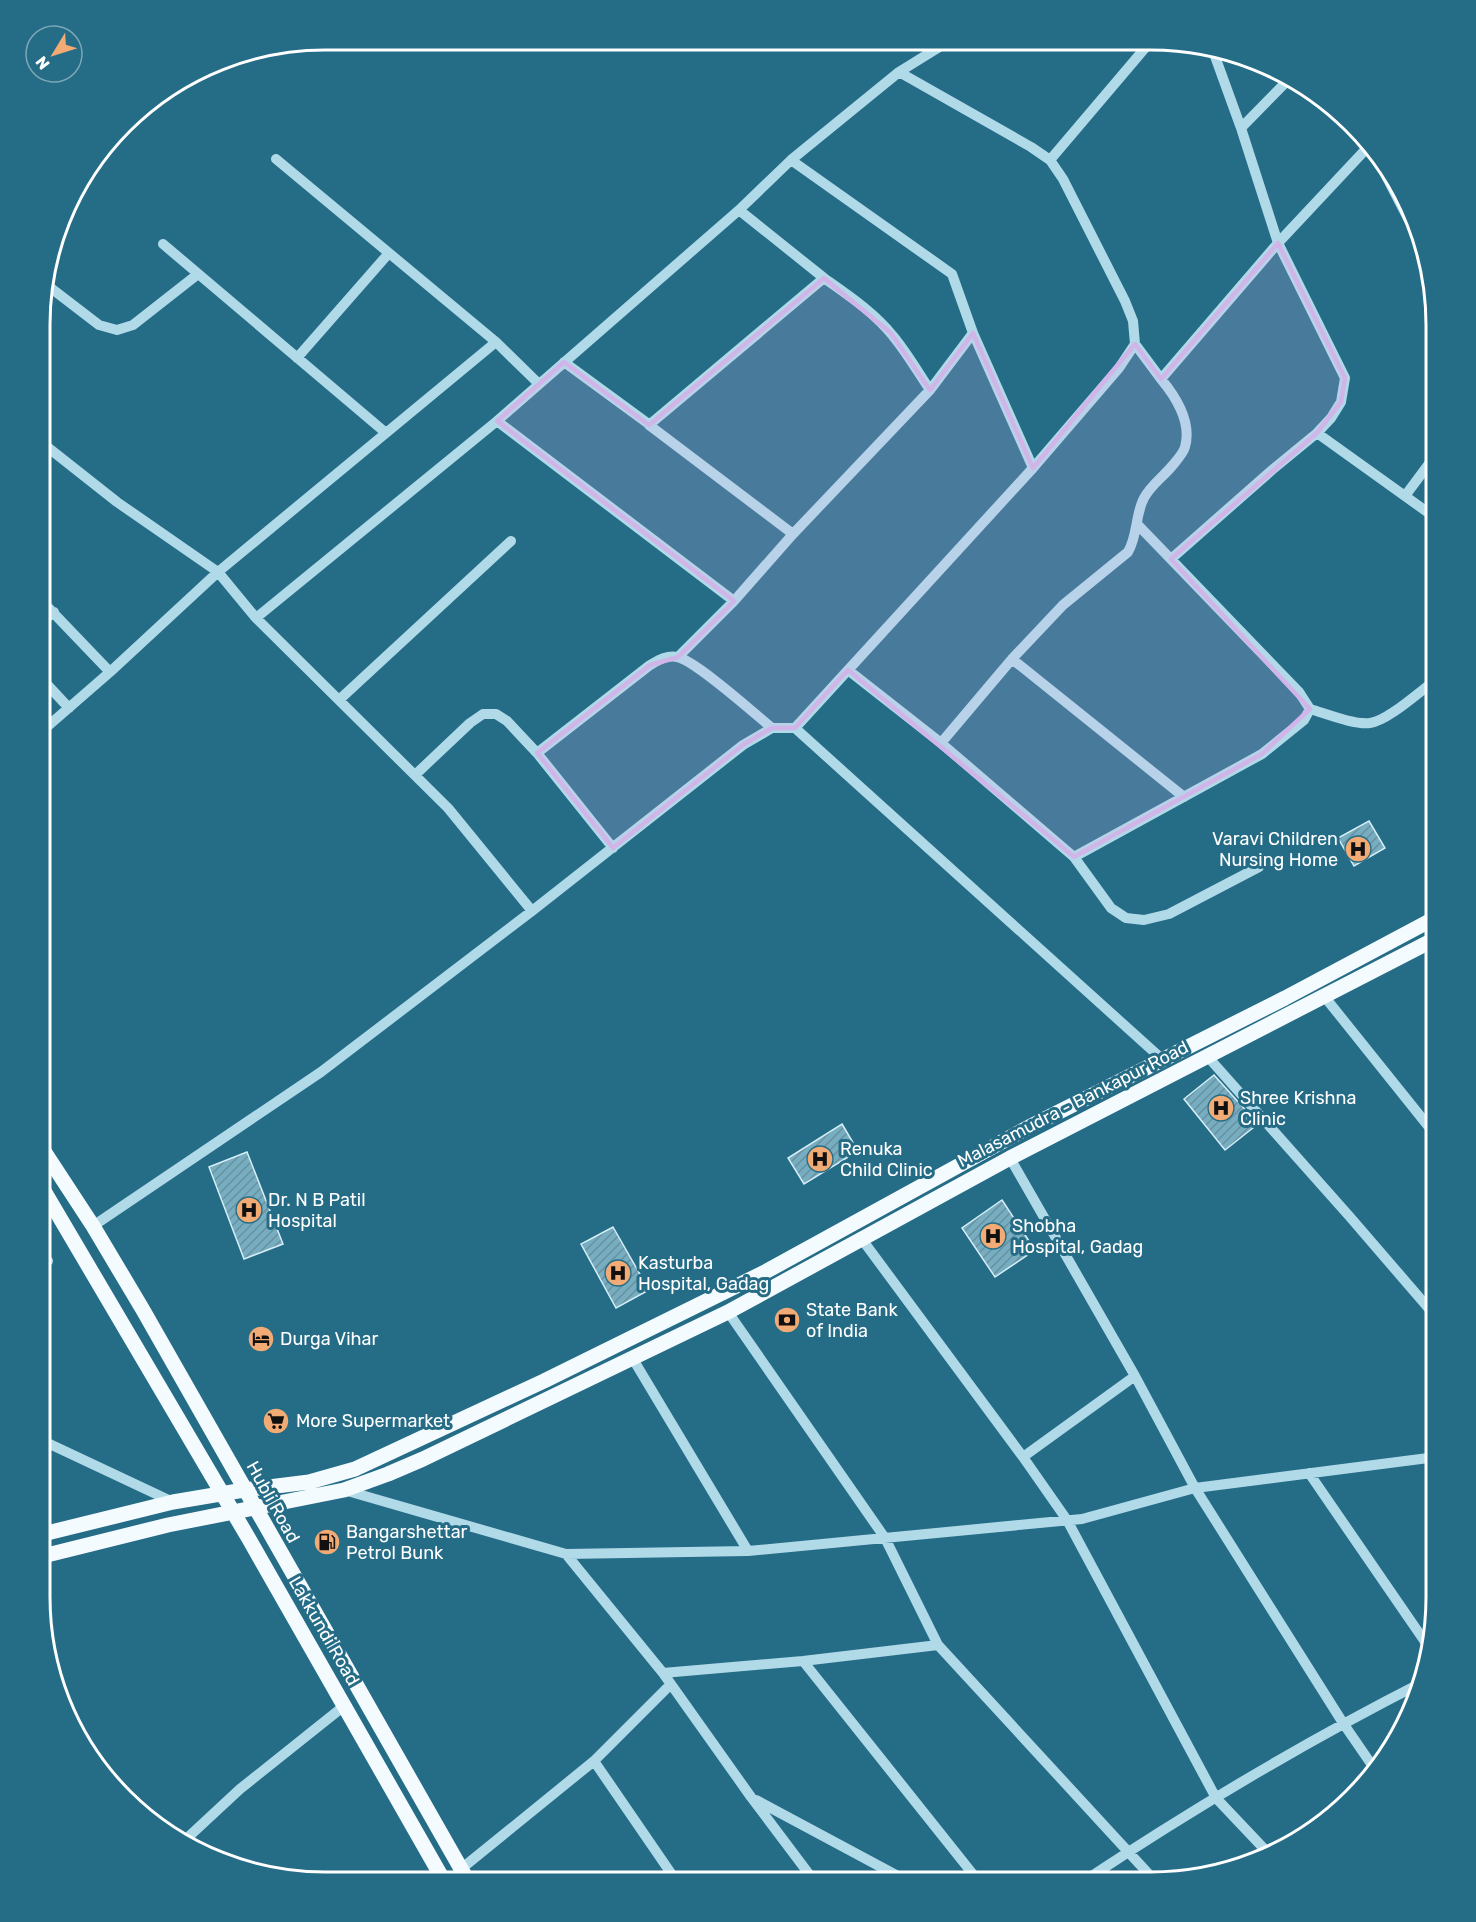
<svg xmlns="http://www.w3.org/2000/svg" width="1476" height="1922" font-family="Rubik,sans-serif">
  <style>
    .building { fill: url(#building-hatch); stroke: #d5eef7; stroke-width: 1.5 }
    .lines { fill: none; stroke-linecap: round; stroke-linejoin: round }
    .minor { stroke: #b1dae9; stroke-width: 10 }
    .major { stroke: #f4fbfe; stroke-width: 15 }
    .marked { fill: #d1b5e9; fill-opacity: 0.2; stroke: #d1b5e9; stroke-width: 4.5; stroke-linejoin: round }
    .labels { text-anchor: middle; stroke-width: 6; stroke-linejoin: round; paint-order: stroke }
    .poi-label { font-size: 18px; fill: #fff; stroke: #256c87; text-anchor: start }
    .street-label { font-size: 18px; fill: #fff; stroke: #256c87 }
    .rim { fill: none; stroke: #fff; stroke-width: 3 }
  </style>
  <defs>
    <pattern id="building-hatch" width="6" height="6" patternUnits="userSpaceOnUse" patternTransform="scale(1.5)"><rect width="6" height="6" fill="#76adc1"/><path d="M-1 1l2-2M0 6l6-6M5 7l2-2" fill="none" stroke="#69909e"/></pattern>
  </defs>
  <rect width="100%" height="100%" fill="#256c87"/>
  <path class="building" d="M1369,821L1385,848L1354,866L1338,838Z
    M1214,1075L1258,1124L1225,1150L1184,1099Z
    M842,1124L858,1151L804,1184L788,1158Z
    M247,1152L283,1244L244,1259L209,1167Z
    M1002,1200L1035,1250L995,1277L962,1228Z
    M613,1227L649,1290L616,1308L581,1244Z"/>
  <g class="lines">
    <path class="minor" d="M1241,128L1290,78
      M276,159L496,342L539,384
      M791,160L952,274L973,333
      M1050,160L1151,41
      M1382,168L1415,232
      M739,210L824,278
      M163,244L386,433
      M43,282L99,325L117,330L133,325L198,274
      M1135,344L1161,379L1278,243L1241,128L1212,48
      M297,358L389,253
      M564,362L650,425
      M497,421L734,601
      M1317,433L1437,519
      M41,442L117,502L218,572L256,618L448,808L532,911
      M1405,496L1437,453
      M1137,524L1299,692L1310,709C1327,714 1354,725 1370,723C1388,721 1421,690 1437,679
      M793,534L649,425L824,278C848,295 875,313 893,336C907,353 918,372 930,390
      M1171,559L1272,470L1317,433L1331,418L1341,402L1345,378L1278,243L1367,148
      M41,600L110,672
      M256,618L497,421L739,210L791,160L899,72L949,41
      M41,623L54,612
      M678,657L734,601L793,534L930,390L973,333L1033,468
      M1012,659L1184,797
      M848,670L941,743L1074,857L1111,908L1126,918L1144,920L1169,914L1259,867
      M41,678L69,708
      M339,700L511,541
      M795,728L1033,468L1119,368L1135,344L1133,321L1125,301L1063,179L1050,160L1031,147L899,72
      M41,732L110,672L218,572L496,342
      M941,743L1012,659L1063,605L1128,552C1138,535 1135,515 1144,498C1151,485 1163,477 1172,466C1176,461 1183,454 1185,447C1192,422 1176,397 1161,379
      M537,753L650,665C659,660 667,655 677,657C695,660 755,714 772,728
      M415,775L470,723L483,714H496L507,721L537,753L613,848
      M1074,857L1262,754L1304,720L1310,709
      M1324,996L1437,1137
      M1208,1057L1350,1217L1437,1318
      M1010,1158L1135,1376L1195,1488L1343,1723L1376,1771
      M93,1226L321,1072L532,911L743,745L772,728H795L1163,1060
      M861,1238L1023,1457L1067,1520L1216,1798L1270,1855
      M40,1267L48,1261
      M728,1312L885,1538L938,1645L1156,1882
      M633,1359L748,1551
      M39,1439L173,1502
      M1023,1457L1135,1376
      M1309,1473L1430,1649
      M344,1490L566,1554L748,1551L1082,1519L1195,1488L1436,1457
      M566,1554L663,1673L751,1797L815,1882
      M803,1661L980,1883
      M663,1673L803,1661L938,1645
      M594,1761L677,1882
      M756,1800L909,1882
      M184,1841L240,1789L344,1706
      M461,1869L594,1761L671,1684
      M1081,1883C1191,1810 1305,1742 1423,1682"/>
    <path class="major" d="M40,1145L93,1226L143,1310L468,1881
      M40,1184L249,1539L444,1881
      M39,1535L173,1502L244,1490L309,1482L355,1469L544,1381L765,1272L1029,1127L1285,998L1437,917
      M39,1557L168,1525L344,1490L388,1474L423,1459L728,1312L1010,1158L1437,938"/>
  </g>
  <path class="marked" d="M1278,243L1345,378L1341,402L1317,433L1171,559L1310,709L1262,754L1074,857L848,670L795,728H772L743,745L613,848L537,753L650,665L678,657L734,601L497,421L564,362L649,425L824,278L891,333L930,390L973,333L1033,468L1135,344L1161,379Z"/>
  <defs>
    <symbol id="hospital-disc" viewBox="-11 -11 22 22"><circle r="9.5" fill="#f2ab75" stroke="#256c87"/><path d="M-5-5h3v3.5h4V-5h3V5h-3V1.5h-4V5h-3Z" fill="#111"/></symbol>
    <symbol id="bank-disc" viewBox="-11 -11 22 22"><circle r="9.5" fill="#f2ab75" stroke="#256c87"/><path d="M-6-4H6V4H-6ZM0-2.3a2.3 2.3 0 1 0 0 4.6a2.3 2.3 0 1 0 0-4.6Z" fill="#111"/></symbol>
    <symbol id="hotel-disc" viewBox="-11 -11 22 22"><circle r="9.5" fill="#f2ab75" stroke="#256c87"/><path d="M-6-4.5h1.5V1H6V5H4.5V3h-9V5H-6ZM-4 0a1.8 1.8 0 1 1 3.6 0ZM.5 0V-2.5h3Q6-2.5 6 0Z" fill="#111"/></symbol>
    <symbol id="supermarket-disc" viewBox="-11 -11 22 22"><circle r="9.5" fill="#f2ab75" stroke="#256c87"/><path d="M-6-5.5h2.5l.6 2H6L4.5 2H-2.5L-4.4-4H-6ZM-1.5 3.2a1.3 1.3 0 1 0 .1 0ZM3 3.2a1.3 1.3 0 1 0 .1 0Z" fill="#111"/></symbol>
    <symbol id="fuel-disc" viewBox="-11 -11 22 22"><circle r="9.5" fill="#f2ab75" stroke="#256c87"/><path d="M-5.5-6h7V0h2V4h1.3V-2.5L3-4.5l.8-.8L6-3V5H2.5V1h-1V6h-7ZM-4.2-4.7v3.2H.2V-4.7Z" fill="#111"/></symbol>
  </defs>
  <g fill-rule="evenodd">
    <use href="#hospital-disc" x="1343" y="834" width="30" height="30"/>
    <use href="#hospital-disc" x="1206" y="1093" width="30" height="30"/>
    <use href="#hospital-disc" x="805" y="1144" width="30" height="30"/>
    <use href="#hospital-disc" x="234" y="1195" width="30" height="30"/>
    <use href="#hospital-disc" x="978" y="1221" width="30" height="30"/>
    <use href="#hospital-disc" x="603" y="1258" width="30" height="30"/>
    <use href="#bank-disc" x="772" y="1305" width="30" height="30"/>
    <use href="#hotel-disc" x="246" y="1324" width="30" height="30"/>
    <use href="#supermarket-disc" x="261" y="1406" width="30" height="30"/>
    <use href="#fuel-disc" x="312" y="1527" width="30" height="30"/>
  </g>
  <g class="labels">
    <g class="poi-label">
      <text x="1338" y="845" text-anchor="end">Varavi Children<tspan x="1338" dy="21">Nursing Home</tspan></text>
      <text x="1240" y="1104">Shree Krishna<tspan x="1240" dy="21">Clinic</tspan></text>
      <text x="840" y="1155">Renuka<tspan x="840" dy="21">Child Clinic</tspan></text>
      <text x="268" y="1206">Dr. N B Patil<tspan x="268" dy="21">Hospital</tspan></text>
      <text x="1012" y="1232">Shobha<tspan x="1012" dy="21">Hospital, Gadag</tspan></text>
      <text x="638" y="1269">Kasturba<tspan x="638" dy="21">Hospital, Gadag</tspan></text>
      <text x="806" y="1316">State Bank<tspan x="806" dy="21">of India</tspan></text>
      <text x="280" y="1345">Durga Vihar</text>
      <text x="296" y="1427">More Supermarket</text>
      <text x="346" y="1538">Bangarshettar<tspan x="346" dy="21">Petrol Bunk</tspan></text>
    </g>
    <g class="street-label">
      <text transform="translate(1073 1104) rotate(-27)" y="6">Malasamudra - Bankapur Road</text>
      <text transform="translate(273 1502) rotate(61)" y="6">Hubli Road</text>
      <text transform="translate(324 1631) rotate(60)" y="6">Lakkundi Road</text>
    </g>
  </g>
  <path d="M0 0H1476V1922H0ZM325 50H1151A275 275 0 0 1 1426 325V1597A275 275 0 0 1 1151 1872H325A275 275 0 0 1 50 1597V325A275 275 0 0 1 325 50Z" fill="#256c87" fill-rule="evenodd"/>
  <path class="rim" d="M325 50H1151A275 275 0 0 1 1426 325V1597A275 275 0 0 1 1151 1872H325A275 275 0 0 1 50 1597V325A275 275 0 0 1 325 50Z"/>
  <g transform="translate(54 54) rotate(232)"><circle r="28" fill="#256c87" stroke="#7ca7b7" stroke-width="1.5"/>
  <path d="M0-4.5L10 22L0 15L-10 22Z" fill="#f2ab75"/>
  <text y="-9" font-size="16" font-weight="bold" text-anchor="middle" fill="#ffffff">N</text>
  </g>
</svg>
